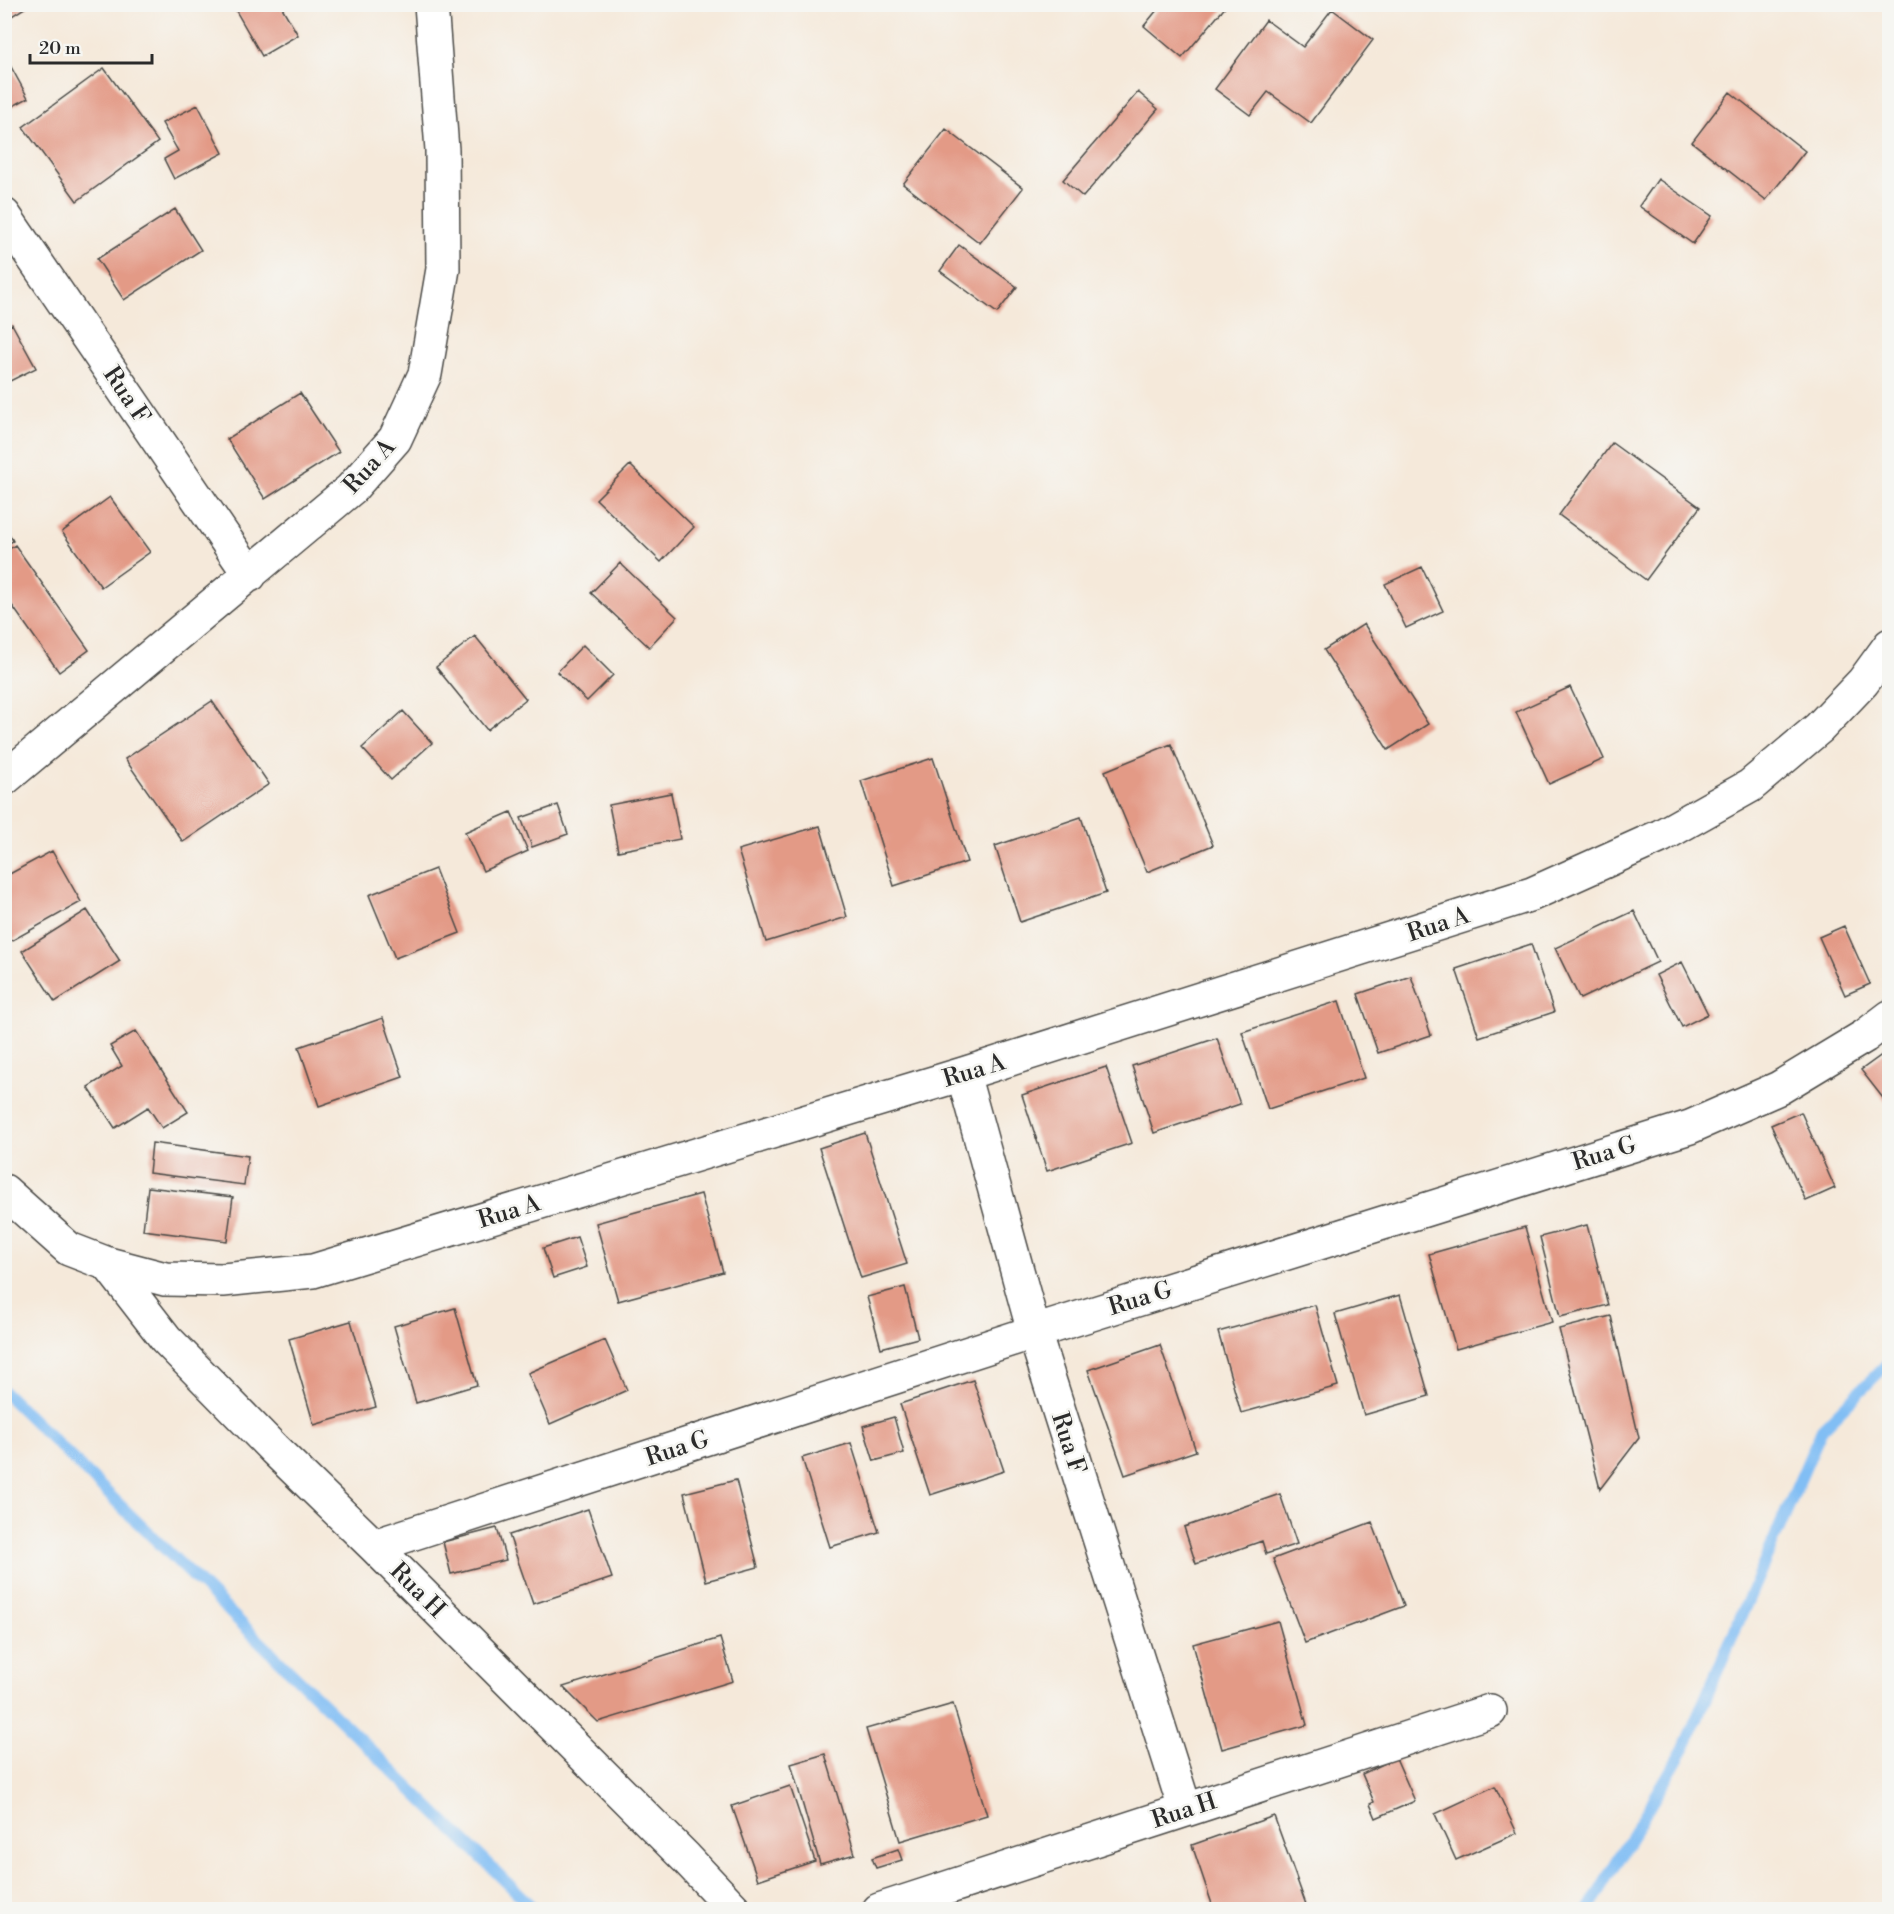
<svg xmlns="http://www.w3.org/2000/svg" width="1894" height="1914" font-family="'Libre Bodoni',serif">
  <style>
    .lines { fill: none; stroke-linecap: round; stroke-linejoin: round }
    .stream { stroke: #81bef4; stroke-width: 12 }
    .building { fill: #e39a86 }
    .minor-casing { stroke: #494845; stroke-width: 36 }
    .minor { stroke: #fff; stroke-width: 33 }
    .labels { text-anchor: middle; stroke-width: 5; stroke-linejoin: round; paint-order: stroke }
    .street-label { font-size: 24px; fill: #2b2b2b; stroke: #f6f6f2 }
  </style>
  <rect width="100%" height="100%" fill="#f6f6f2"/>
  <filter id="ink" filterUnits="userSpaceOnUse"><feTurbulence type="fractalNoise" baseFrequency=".0167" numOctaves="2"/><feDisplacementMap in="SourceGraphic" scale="12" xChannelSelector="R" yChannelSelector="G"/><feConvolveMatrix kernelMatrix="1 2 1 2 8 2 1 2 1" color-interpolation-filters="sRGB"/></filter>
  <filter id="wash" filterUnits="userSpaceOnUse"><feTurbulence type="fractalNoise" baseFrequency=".008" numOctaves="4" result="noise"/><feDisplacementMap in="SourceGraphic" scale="24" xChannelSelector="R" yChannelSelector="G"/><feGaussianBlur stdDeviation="1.35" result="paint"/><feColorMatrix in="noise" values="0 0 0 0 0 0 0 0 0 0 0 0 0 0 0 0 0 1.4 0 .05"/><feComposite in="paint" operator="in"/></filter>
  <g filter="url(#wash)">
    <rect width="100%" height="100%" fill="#f5e9da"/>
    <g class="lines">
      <path class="stream" d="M4,1392L535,1910
        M1588,1910L1684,1748L1822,1429L1890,1361"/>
    </g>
    <g id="blocks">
      <path class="building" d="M4,4H31L4,21Z
        M232,4H280L298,35L262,56Z
        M1162,4H1228L1182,58L1144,26Z
        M1332,9L1373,40L1311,123L1268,92L1250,115L1215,89L1266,20L1303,47Z
        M4,54L28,98L4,111Z
        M104,68L158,142L77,201L23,127Z
        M1138,92L1158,109L1083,197L1063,180Z
        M1730,92L1805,151L1766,200L1692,142Z
        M198,105L223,153L174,179L164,159L178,151L162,123Z
        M946,129L1023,188L980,243L903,184Z
        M1658,179L1712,216L1693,244L1639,206Z
        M175,209L201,250L124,300L97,259Z
        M959,245L1017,287L997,313L940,271Z
        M12,324L36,368L4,384V328Z
        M300,393L339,452L265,499L227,439Z
        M1612,443L1700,507L1646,580L1559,515Z
        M630,465L694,527L661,562L596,499Z
        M110,497L150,552L101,587L62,532Z
        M4,524L13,541L4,546Z
        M15,545L89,650L59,672L4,594V553Z
        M620,563L677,617L649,647L591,593Z
        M1422,567L1443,611L1406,628L1385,584Z
        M1364,624L1428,724L1388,750L1324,650Z
        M475,636L526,699L487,730L436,667Z
        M583,645L613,675L587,701L557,672Z
        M1570,687L1604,759L1549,784L1516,712Z
        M212,701L269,784L183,842L125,759Z
        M403,711L432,743L391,780L362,748Z
        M1171,744L1213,845L1147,872L1105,771Z
        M933,758L967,862L894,886L861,781Z
        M671,793L680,839L618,851L609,805Z
        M558,805L568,834L532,847L521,818Z
        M511,812L528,851L483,871L465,832Z
        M1081,817L1106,893L1020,922L995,846Z
        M820,826L847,917L766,942L738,850Z
        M52,851L81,902L4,945V877Z
        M435,869L460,933L395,958L369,895Z
        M87,910L120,961L55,1002L22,951Z
        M1634,911L1658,962L1580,999L1555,948Z
        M1844,926L1870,984L1845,995L1819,937Z
        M1531,944L1554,1012L1479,1037L1456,969Z
        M1682,962L1708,1014L1682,1027L1656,975Z
        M1411,976L1431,1035L1378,1053L1358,994Z
        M1339,1001L1364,1078L1268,1109L1242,1032Z
        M383,1018L403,1077L319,1106L299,1047Z
        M136,1031L188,1112L162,1128L148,1107L115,1128L88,1087L122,1066L110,1046Z
        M1217,1038L1240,1104L1154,1133L1132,1066Z
        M1890,1049V1107L1861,1070Z
        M1106,1067L1132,1143L1047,1171L1022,1095Z
        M1801,1112L1835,1188L1806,1201L1771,1125Z
        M865,1133L907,1264L861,1278L819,1148Z
        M152,1143L248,1156L244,1185L149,1173Z
        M148,1187L233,1197L227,1241L143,1230Z
        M701,1194L723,1272L618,1301L596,1223Z
        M1587,1225L1608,1305L1560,1317L1540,1237Z
        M1525,1227L1552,1322L1456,1349L1429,1254Z
        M577,1237L587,1267L553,1278L543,1248Z
        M905,1287L918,1338L881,1348L867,1297Z
        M1400,1295L1429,1396L1364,1415L1335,1314Z
        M1315,1305L1338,1386L1241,1413L1218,1332Z
        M455,1308L477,1385L416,1403L394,1326Z
        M1611,1316L1639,1438L1600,1489L1559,1329Z
        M351,1321L376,1407L314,1425L289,1339Z
        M605,1340L627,1390L550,1424L528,1373Z
        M1160,1345L1196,1451L1125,1475L1088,1370Z
        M973,1380L1004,1471L930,1495L900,1404Z
        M894,1417L904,1453L874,1461L863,1426Z
        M851,1443L879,1532L830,1547L802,1458Z
        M736,1480L758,1567L706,1581L684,1493Z
        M1280,1494L1297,1544L1266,1554L1262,1541L1196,1564L1184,1527Z
        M588,1509L612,1578L533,1604L509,1535Z
        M1372,1522L1404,1606L1305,1643L1273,1559Z
        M497,1528L506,1560L451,1574L443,1542Z
        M1278,1621L1307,1725L1222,1749L1193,1644Z
        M720,1638L733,1681L598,1722L563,1687Z
        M953,1704L987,1815L900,1841L866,1729Z
        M825,1754L855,1854L820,1864L791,1764Z
        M1396,1758L1415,1801L1376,1818L1370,1804L1374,1802L1362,1774Z
        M790,1786L815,1861L758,1880L732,1806Z
        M1495,1786L1517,1833L1456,1860L1435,1814Z
        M1274,1816L1308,1910H1214L1192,1845Z
        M898,1849L902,1860L876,1868L872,1858Z"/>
    </g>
  </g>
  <g filter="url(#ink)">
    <use href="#blocks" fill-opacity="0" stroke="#494845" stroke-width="1.5"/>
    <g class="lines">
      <defs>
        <path id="minor" d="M4,215L250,575
          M4,779L351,489L395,439L425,374L443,269L442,150L431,4
          M963,1074L1034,1332L1185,1809
          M4,1191L69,1249L108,1264L165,1279L223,1280L313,1271L963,1074L1532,894L1661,836L1750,786L1819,728L1863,682L1890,645
          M108,1264L166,1339L274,1449L374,1546L686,1858L735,1910
          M374,1546L1034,1332L1690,1127L1779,1088L1865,1036L1890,1017
          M879,1910L1490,1711"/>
      </defs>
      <use href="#minor" class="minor-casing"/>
      <use href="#minor" class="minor"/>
    </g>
  </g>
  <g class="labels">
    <g class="street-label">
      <text transform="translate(127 395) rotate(56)" y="8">Rua F</text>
      <text transform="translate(369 466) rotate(-48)" y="8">Rua A</text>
      <text transform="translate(1438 924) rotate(-18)" y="8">Rua A</text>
      <text transform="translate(974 1070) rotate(-17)" y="8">Rua A</text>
      <text transform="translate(1604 1153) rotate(-17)" y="8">Rua G</text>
      <text transform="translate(509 1211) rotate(-17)" y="8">Rua A</text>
      <text transform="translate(1140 1298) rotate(-17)" y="8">Rua G</text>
      <text transform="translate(1069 1443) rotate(72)" y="8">Rua F</text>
      <text transform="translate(677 1448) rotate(-18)" y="8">Rua G</text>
      <text transform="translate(418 1590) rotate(45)" y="8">Rua H</text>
      <text transform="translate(1184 1810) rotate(-18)" y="8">Rua H</text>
    </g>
  </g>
  <rect width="1894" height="1914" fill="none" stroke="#f6f6f2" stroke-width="24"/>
  <path d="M30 54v9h122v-9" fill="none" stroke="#2b2b2b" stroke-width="3"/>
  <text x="39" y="54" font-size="18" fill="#2b2b2b" stroke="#f6f6f2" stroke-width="4.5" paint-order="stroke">20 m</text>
</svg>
